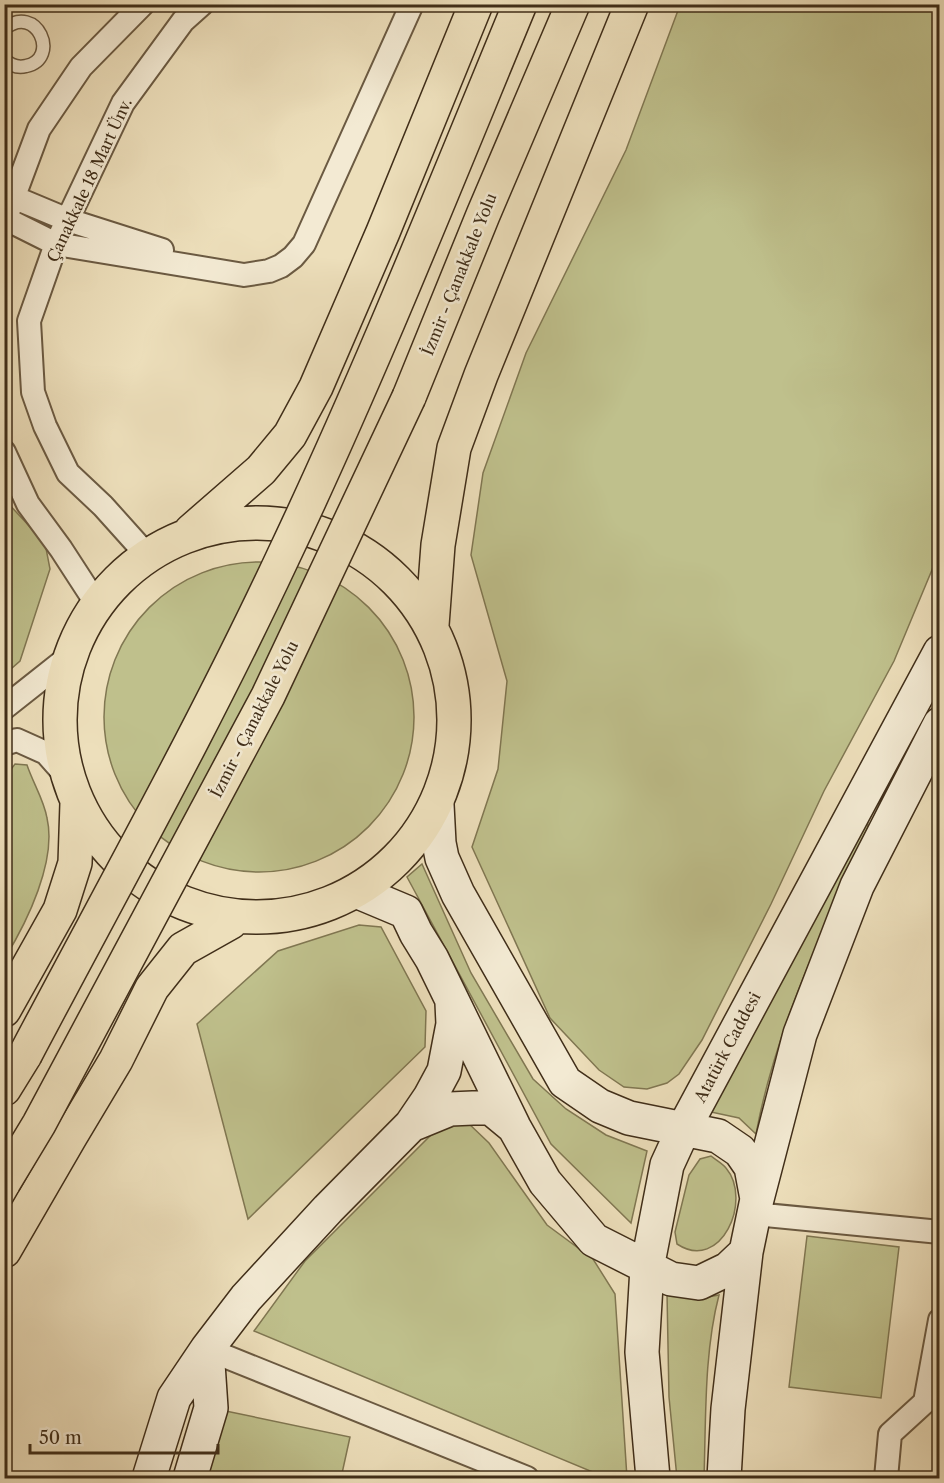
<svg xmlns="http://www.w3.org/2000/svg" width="944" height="1483" font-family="'Libre Caslon Text',serif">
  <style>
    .green { fill: #bfc08c; stroke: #807752; stroke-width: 1.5 }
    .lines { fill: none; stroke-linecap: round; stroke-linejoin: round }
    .lane-casing { stroke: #6b5a42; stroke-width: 15 }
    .street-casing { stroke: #6b5a42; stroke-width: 26 }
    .secondary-casing { stroke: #402e19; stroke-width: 36 }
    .highway-casing { stroke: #402e19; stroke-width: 36 }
    .lane { stroke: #f3ead3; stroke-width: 12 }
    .street { stroke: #f3ead3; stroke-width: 22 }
    .secondary { stroke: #f3ead3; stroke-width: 33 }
    .highway { stroke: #eddfbb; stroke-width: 33 }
    .highway-bridge-casing { stroke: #402e19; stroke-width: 36; stroke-linecap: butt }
    .highway-bridge { stroke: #eddfbb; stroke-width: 33 }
    .labels { text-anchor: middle; stroke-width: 5; stroke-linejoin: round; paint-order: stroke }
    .street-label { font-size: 16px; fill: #402e19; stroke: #f3ead3 }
  </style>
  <rect width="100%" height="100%" fill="#eddfbb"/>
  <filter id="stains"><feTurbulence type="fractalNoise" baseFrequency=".00333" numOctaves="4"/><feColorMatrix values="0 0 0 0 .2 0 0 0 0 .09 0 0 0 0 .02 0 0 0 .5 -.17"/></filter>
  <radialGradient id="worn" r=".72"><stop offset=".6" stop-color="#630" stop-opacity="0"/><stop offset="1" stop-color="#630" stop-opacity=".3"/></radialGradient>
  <path class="green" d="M680,5H939V553L894,661L824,791L771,904L702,1040L679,1074L667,1083L647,1089L624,1087L599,1070L550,1018L472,847L498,769L507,681L471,555L483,473L526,353L626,150Z
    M5,500L45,543L50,569L20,661L5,674Z
    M104 717a155 155 0 1 1 310 0a155 155 0 1 1-310 0Z
    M15,764L27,765C33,783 44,800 47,818C57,861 27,922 5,958V777Z
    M867,816L868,827C825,927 776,1026 756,1134L739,1118L711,1112Z
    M422,864L471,973L533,1079L566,1109L606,1135L647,1151L631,1223L551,1144L407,877Z
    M359,925L381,927L426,1011L425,1047L248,1219L197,1024L278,951Z
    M466,1121L489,1143L547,1225L593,1259L615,1294L627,1478H607L254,1331L305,1261L437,1129Z
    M711,1156C716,1160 722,1163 726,1168C753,1200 721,1273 677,1244L675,1232L689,1175L700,1159Z
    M807,1236L899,1247L881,1398L789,1387Z
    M667,1293L702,1298L719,1295C704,1352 706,1419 704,1478H677L669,1397Z
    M216,1409L350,1437L341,1478H203Z"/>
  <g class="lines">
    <defs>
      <path id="lane" d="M4,29C37,2 61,59 26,66C18,68 10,65 4,59"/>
      <path id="street" d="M13,197L68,220L162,250
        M6,219L56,244L244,275L269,271L281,266L293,257L304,244L412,4
        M4,223L39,129L81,67L143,4
        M4,452L28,504L61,549L98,606
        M147,555L103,506L68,473L45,426L33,392L29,321L56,244L123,103L183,21L202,4
        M4,708L66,659
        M4,744L17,740L46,753L68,778
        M755,1214L940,1232
        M207,1349L527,1478
        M886,1478L890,1434L925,1402L940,1320"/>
      <path id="secondary" d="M437,805L439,843L442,858L458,894L565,1082L600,1106L629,1118L718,1136L740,1151L751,1167L757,1199
        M356,891L406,912L416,933L432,959L514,1127L545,1182L594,1240L671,1279L699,1283L728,1269L746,1252
        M411,1125L450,1109L473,1108H491L514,1127
        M149,1478L174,1398L207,1349L246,1298L328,1209L411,1125L430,1097L444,1071L453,1024L452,1003
        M190,1478L211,1408L207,1349
        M653,1478L642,1352L647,1268L667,1165L684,1128L940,652
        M724,1478L728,1409L746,1252L757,1199L800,1034L857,886L940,724"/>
      <path id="highway" d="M409,397L483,215L573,4
        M60 720a197 197 0 1 1 394 0a197 197 0 1 1-394 0Z
        M191,531L261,470L290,435L316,387L383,232L476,4
        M432,625L438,545L454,448L481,375L632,4
        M4,1010L60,910L75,863L77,803
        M4,1089L25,1055
        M4,1251L70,1137L116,1060L152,988L183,949L231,922"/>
    </defs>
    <use href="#lane" class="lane-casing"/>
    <use href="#street" class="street-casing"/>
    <use href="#secondary" class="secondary-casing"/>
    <use href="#highway" class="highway-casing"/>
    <use href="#lane" class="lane"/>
    <use href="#street" class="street"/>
    <use href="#secondary" class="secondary"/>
    <use href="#highway" class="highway"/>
    <defs>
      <path id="highway-bridge" d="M25,1055C112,890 204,726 283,557C369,376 443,190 520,4
        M4,1182L39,1124L268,696L409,397"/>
    </defs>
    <use href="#highway-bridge" class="highway-bridge-casing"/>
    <use href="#highway-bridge" class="highway-bridge"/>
  </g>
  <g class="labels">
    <g class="street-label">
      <text transform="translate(89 180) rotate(-65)" y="6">Çanakkale 18 Mart Ünv.</text>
      <text transform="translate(459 274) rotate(-68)" y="6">İzmir - Çanakkale Yolu</text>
      <text transform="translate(254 719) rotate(-63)" y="6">İzmir - Çanakkale Yolu</text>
      <text transform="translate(727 1047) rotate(-62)" y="6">Atatürk Caddesi</text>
    </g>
  </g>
  <rect width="944" height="1483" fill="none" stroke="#eddfbb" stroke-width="24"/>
  <rect x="6" y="6" width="932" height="1471" fill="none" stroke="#402e19" stroke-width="3"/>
  <rect x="12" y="12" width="920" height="1459" fill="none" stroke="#402e19" stroke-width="1.5"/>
  <path d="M30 1444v9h188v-9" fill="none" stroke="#402e19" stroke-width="3"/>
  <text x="39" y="1444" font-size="18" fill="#402e19" stroke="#f3ead3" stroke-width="4.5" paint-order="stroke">50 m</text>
  <rect width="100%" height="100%" filter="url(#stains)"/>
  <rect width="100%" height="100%" fill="url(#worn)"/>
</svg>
